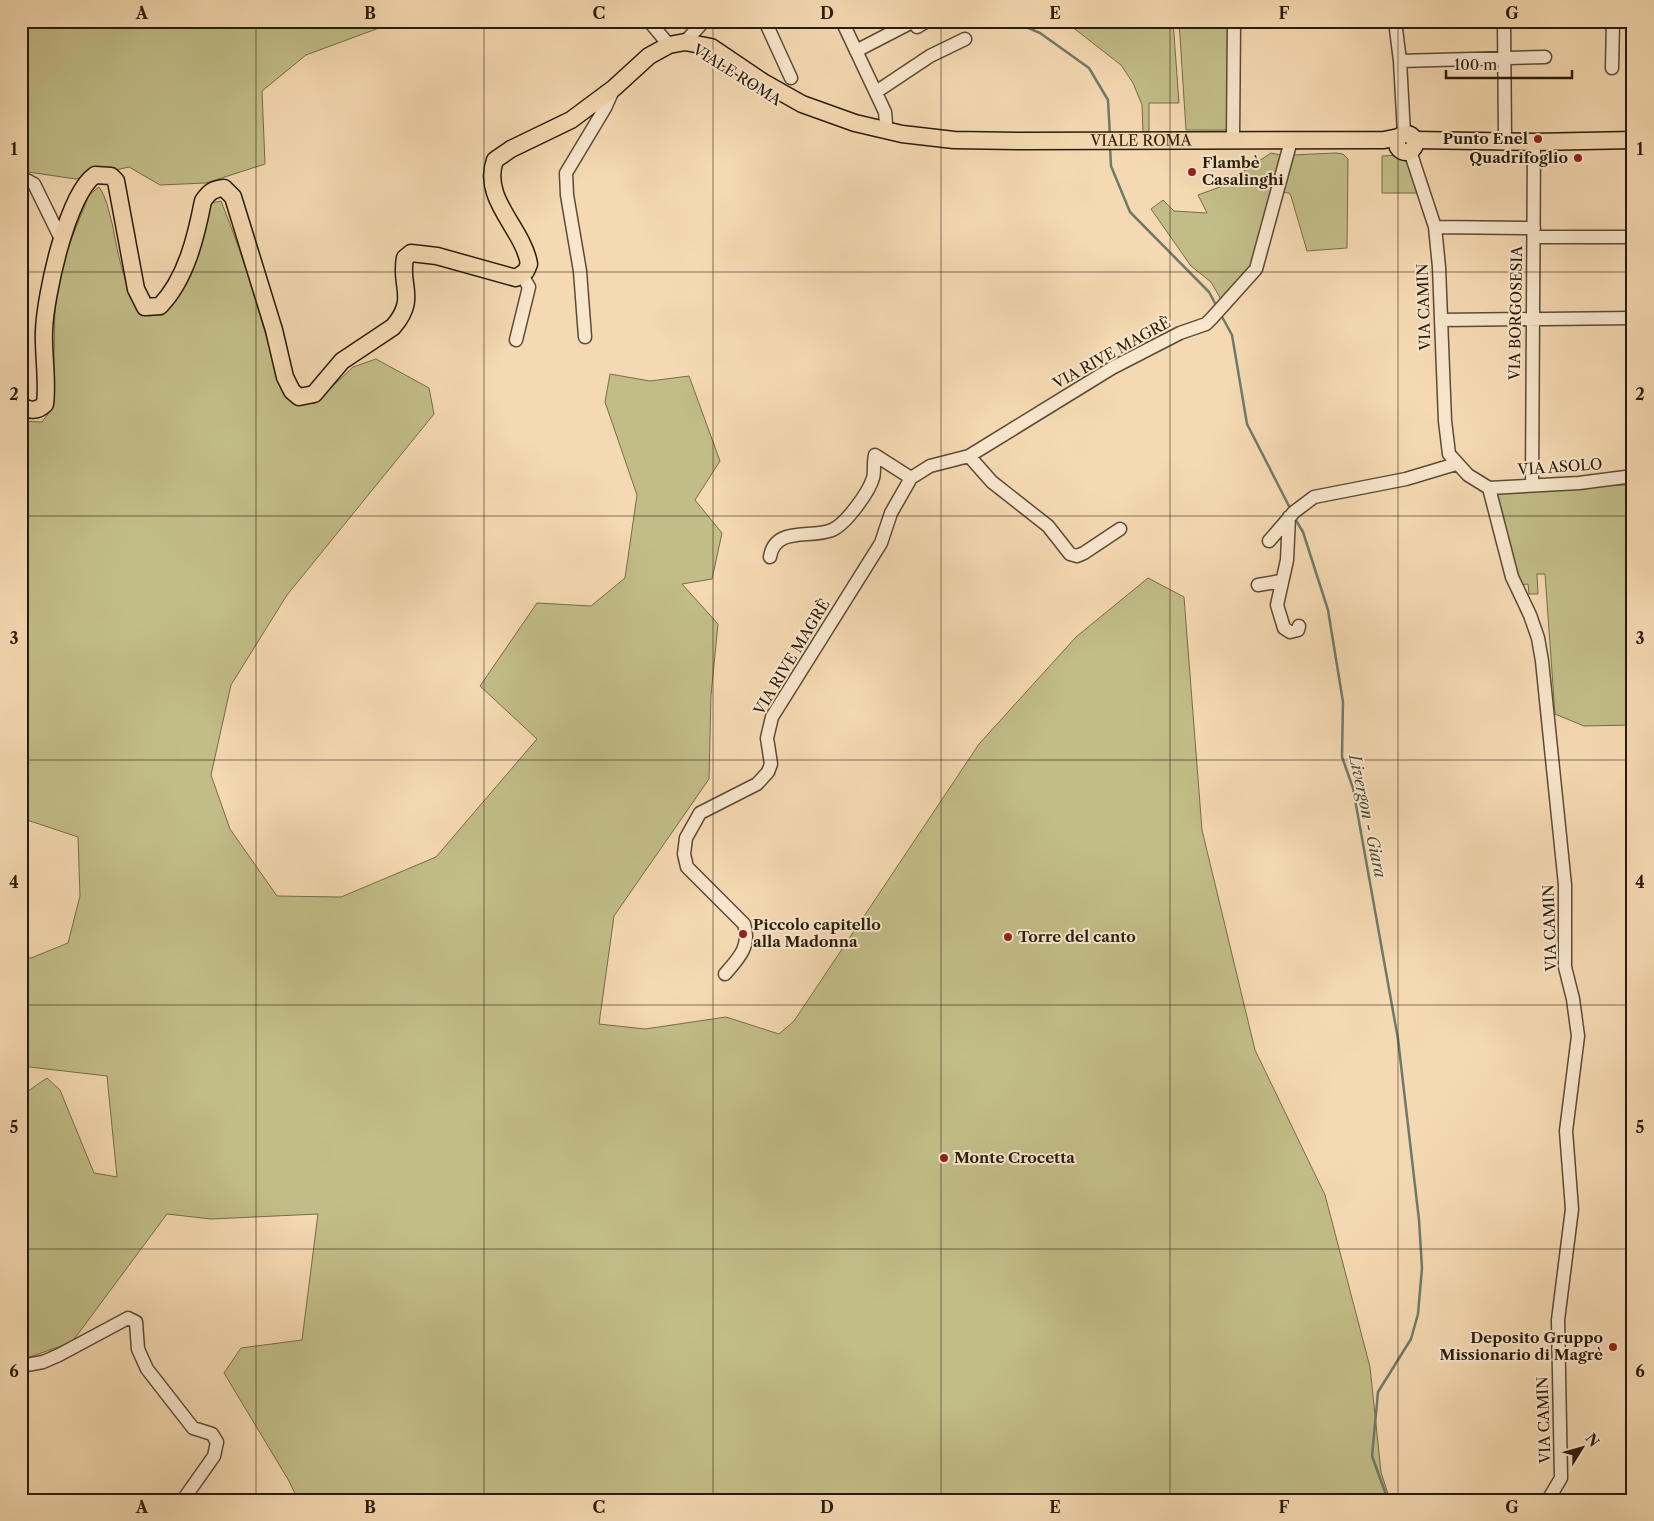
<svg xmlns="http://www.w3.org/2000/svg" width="1654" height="1521" font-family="'Libre Caslon Text',serif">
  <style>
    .green { fill: #c2bd88; stroke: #766c49 }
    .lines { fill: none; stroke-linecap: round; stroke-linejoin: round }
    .stream { stroke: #6e7b6c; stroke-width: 2.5 }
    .minor-casing { stroke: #5c4b34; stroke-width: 15 }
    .major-casing { stroke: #291c0a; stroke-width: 19 }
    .minor { stroke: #f8e6cd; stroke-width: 12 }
    .major { stroke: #f5d9b2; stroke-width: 16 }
    .grid { fill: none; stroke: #291c0a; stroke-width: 1; stroke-opacity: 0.55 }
    .poi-dot { fill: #8f2418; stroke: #f8e6cd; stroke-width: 2 }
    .labels { text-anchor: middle; stroke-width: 4; stroke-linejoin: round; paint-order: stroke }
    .street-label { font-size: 15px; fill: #291c0a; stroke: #f8e6cd }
    .poi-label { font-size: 15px; font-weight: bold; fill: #291c0a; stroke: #f8e6cd; text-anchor: start }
    .water-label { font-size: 16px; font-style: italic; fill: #4c4b3b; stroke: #f8e6cd }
    .neatline { fill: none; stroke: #291c0a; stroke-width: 2 }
    .grid-label { font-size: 16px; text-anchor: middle; font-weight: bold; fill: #291c0a }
  </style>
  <rect width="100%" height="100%" fill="#f5d9b2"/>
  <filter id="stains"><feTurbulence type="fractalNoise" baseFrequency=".004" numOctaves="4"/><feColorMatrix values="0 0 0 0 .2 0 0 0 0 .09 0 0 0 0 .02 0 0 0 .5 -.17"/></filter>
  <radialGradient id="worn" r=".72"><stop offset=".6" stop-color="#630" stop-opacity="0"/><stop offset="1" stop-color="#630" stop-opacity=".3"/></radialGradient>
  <path class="green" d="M21,21H398L306,55L262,91L265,164L206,183L160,185L129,167L76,179L21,171Z
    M1036,21H1173L1179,103H1149V131L1143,133L1142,105L1133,83L1121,65L1071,26Z
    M1179,21H1229L1228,128L1225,130H1186Z
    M1271,153L1281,155L1255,264L1223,303L1211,282L1191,266L1151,209L1163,200L1174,211L1207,213L1198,195L1220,187L1222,182L1232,179Z
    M1336,153L1343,154L1348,159L1347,248L1307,251L1291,196L1289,193L1280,192L1292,155Z
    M1403,155L1407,159L1419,193H1382V156Z
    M99,187C107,199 108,209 112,223C119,257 123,291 148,316L163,315L185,283L199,253L211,203L221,201C233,231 244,261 253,292C264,329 273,363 292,397L314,404L353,367L376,359L429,388L434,414L287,595L231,685L211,775L230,829L277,896L341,897L436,857L537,739L480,686L537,603L591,606L625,578L637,495L605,402L610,374L650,381L689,376L720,461L695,500L722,533L712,579L682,584L718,624L711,695L709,779L614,916L599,1024L645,1029L726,1017L779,1034L794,1021L979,744L1076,637L1148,578L1184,597L1202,830L1255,1050L1325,1195L1370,1367L1381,1472L1390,1500H298L289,1481L224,1373L241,1348L302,1340L318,1214L211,1219L167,1214L72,1342L27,1358L21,1357V1096L47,1078L60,1090L94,1173L117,1177L107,1076L21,1066V957L31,958L68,943L80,896L78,837L21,818V421L42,422L53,407L55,303L63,260L89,195Z
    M1633,485V725L1584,726L1555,714L1545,574H1537L1538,594H1529L1528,584L1519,585L1496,493L1581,486Z"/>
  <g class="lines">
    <path class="stream" d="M1012,21L1040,33L1089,68L1108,100L1110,136
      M1110,146L1111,166L1130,212L1209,292L1216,305
      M1221,315L1232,335L1247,424L1291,510
      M1294,517L1303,532L1328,610L1343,702L1342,757L1353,788L1398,1039L1419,1220L1422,1268L1418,1314L1411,1339L1378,1392L1372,1456L1388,1500"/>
    <defs>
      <path id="minor" d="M649,21L669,45
        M765,21L791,78
        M842,21L885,112L886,124L883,130
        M1395,21L1400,61L1404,134
        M1504,21L1505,141
        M685,42L704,21
        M856,51L914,21L917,27L927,21
        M1400,61L1545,57
        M1612,68L1613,21
        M876,92L930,56L965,39
        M1233,138L1234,21
        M1410,151L1435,227L1439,267L1445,421L1449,454L1468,475L1489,488L1512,577L1530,615L1538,638L1542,661L1565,885V967L1573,999L1578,1036L1566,1131L1572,1209L1558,1320L1561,1478L1548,1500
        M21,177L34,184L62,241
        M1435,227L1534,228
        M1534,237H1633
        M1441,320L1633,318
        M585,337L580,271L567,195L566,173L605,108L614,88
        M516,340L529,287L522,275
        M969,456L992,482L1048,526L1070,554L1077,556L1084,553L1120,529
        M1532,485L1534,142
        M1489,488L1579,483L1633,476
        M1289,517L1287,560L1277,605L1284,628L1290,632L1298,630L1299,626
        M1269,541L1294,512L1314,497L1406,479L1456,464
        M770,557C775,526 810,539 832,530C846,524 869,492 873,478C875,471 873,463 875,455L911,478
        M1258,585L1281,581
        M725,974C739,958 751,946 744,924L687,867L684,854L686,838L700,813L757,784L768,772L771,764L767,738L772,717L881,543L891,513L911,478L930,466L969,456L1112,368L1180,333L1206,324L1212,318L1256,269L1289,148
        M21,1366L43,1362L59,1355L128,1318L136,1322L138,1349L147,1369L193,1428L212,1434L217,1442L214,1456L183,1500"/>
      <g id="major">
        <circle cx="1406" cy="143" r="9"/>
        <path d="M1414,140L1534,142L1633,140"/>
        <path id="s1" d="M21,405C29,412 38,411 45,404C48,380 43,355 44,331C45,297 67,194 95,175L111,176L116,181L136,289L145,307L160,306C186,279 196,237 203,201C209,192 213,189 224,188L233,197L274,330L285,377L292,391L299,397L314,394L342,361L393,327C418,298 399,286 405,258L411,253L437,256L516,278L526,271L529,264C523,228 481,199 495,160L511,149L571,120L614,88L649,56L669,45L685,42L711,47L763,82L802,104L855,123L902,134L954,140L1022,141L1384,140L1399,137"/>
      </g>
    </defs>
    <use href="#minor" class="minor-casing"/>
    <use href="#major" class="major-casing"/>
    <use href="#minor" class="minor"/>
    <use href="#major" class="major"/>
  </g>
  <path class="grid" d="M256,21V1500M484,21V1500M713,21V1500M941,21V1500M1170,21V1500M1398,21V1500M21,272H1633M21,516H1633M21,760H1633M21,1005H1633M21,1249H1633"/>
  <g class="poi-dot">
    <circle cx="1538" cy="139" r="5"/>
    <circle cx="1578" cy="158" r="5"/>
    <circle cx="1192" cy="172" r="5"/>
    <circle cx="743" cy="934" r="5"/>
    <circle cx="1008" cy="937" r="5"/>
    <circle cx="944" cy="1158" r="5"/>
    <circle cx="1613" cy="1347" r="5"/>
  </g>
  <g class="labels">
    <g class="street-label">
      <text transform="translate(737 75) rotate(32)" y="5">VIALE ROMA</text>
      <text dy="5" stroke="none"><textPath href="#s1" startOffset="1946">VIALE ROMA</textPath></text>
      <text transform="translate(1424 307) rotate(-92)" y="5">VIA CAMIN</text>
      <text transform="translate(1516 313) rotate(-89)" y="5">VIA BORGOSESIA</text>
      <text transform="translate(1112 353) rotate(-29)" y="5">VIA RIVE MAGRÈ</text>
      <text transform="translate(1560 467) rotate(-4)" y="5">VIA ASOLO</text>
      <text transform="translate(792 657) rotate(-59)" y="5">VIA RIVE MAGRÈ</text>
      <text transform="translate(1550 928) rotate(-92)" y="5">VIA CAMIN</text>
      <text transform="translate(1544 1420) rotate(-92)" y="5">VIA CAMIN</text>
    </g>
    <g class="poi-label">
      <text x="1528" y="144" text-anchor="end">Punto Enel</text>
      <text x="1568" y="163" text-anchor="end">Quadrifoglio</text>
      <text x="1202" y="168">Flambè<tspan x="1202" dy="17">Casalinghi</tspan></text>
      <text x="753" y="930">Piccolo capitello<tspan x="753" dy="17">alla Madonna</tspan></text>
      <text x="1018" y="942">Torre del canto</text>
      <text x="954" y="1163">Monte Crocetta</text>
      <text x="1603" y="1343" text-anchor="end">Deposito Gruppo<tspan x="1603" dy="17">Missionario di Magrè</tspan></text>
    </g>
    <g class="water-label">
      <text transform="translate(1368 816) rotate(78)" y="6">Livergon - Giara</text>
    </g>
  </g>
  <rect width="1654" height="1521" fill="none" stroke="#f5d9b2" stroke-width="55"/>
  <g transform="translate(1582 1448) rotate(53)" stroke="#f8e6cd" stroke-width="4" paint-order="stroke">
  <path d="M0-4L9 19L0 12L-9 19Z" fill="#291c0a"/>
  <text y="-8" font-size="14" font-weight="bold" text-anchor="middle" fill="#291c0a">N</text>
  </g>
  <path d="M1446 70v8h126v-8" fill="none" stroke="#291c0a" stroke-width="2.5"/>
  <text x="1454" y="70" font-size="15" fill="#291c0a" stroke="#f8e6cd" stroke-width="4" paint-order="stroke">100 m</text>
  <rect x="28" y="28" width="1598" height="1466" class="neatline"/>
  <g class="grid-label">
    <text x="142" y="19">A</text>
    <text x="370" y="19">B</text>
    <text x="599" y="19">C</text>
    <text x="827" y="19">D</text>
    <text x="1055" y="19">E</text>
    <text x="1284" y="19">F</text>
    <text x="1512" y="19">G</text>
    <text x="14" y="155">1</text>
    <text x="1640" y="155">1</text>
    <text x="14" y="400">2</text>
    <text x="1640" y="400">2</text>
    <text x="14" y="644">3</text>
    <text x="1640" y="644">3</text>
    <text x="14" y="888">4</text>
    <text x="1640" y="888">4</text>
    <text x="14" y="1133">5</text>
    <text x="1640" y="1133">5</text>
    <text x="14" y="1377">6</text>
    <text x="1640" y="1377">6</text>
    <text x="142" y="1513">A</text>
    <text x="370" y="1513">B</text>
    <text x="599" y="1513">C</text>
    <text x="827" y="1513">D</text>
    <text x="1055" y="1513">E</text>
    <text x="1284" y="1513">F</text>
    <text x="1512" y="1513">G</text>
  </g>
  <rect width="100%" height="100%" filter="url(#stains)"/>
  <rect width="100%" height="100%" fill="url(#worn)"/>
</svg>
